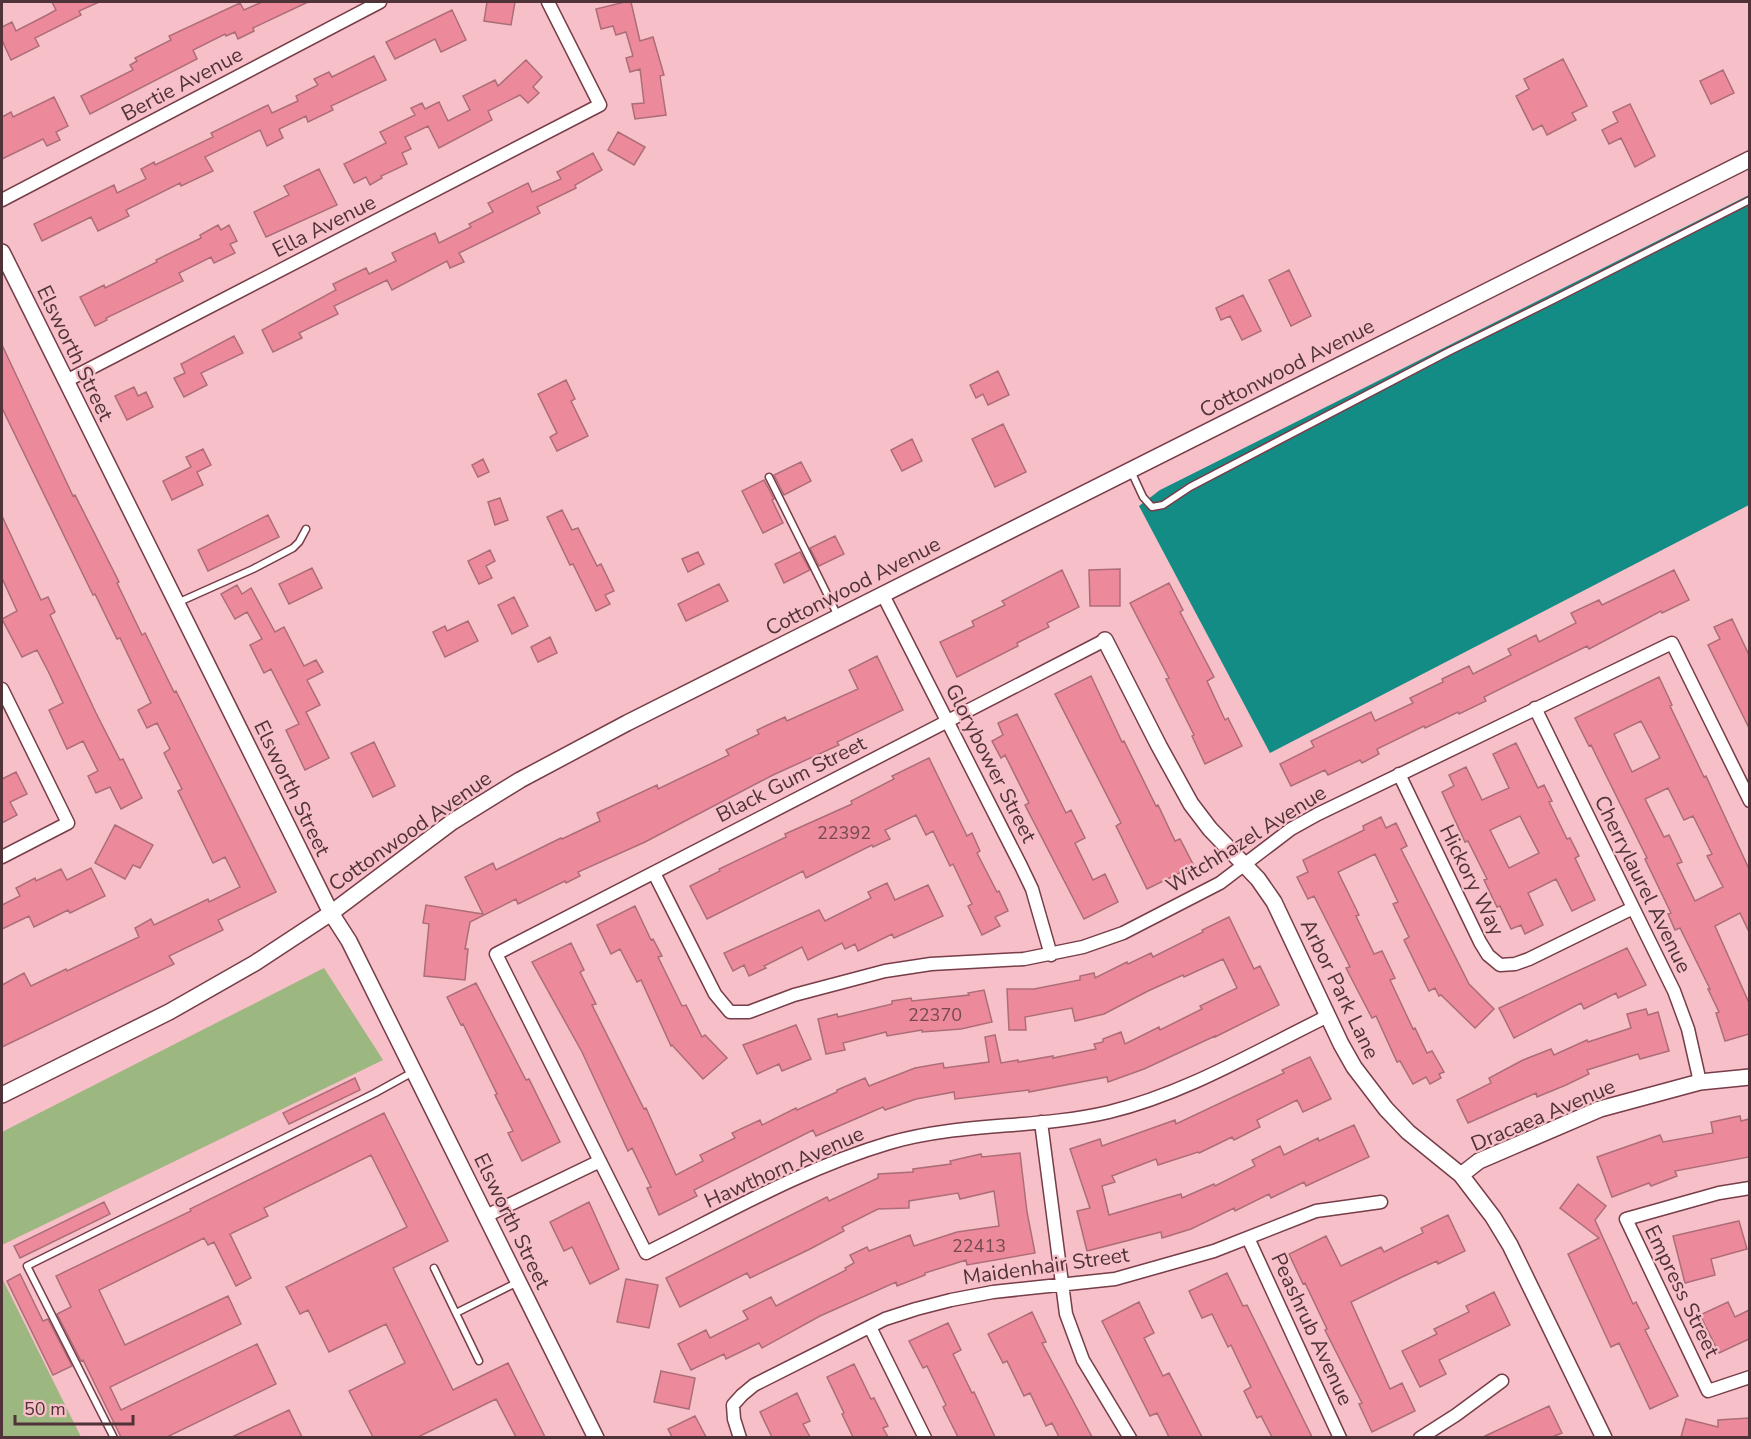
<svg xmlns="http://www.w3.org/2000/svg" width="1751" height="1439" font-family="'Nunito Sans',sans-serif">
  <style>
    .green { fill: #9db780 }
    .water { fill: #148c86 }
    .building { fill: #ec8a9c; stroke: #ad6d78; stroke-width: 1.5; fill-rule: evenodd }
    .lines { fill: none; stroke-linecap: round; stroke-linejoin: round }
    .service-casing { stroke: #773d48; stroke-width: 9 }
    .minor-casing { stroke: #773d48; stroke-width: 15 }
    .tertiary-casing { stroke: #773d48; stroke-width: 18 }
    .service { stroke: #fff; stroke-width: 6 }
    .minor { stroke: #fff; stroke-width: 12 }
    .tertiary { stroke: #fff; stroke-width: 15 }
    .labels { text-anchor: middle; stroke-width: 4.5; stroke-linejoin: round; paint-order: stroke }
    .number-label { font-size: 18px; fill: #764951 }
    .street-label { font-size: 21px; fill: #4f3338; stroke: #f7bfc7 }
  </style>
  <rect width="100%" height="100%" fill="#f7bfc7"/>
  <path class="green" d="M324,968L383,1060L2,1245V1132Z
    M2,1278L81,1437H2Z"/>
  <path class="water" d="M1749,195V505L1270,753L1139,506L1160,490Z"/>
  <path class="building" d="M52,2H99L79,11L81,15L35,38L39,46L11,60L2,40V27L12,22L16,31L47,15L56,10Z
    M262,2H308L253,28L254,31L238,39L235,32L226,36L225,34L193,50L197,59L90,114L81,96L133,70L130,65L137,61L135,58L171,40L169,36L240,3L244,10Z
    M487,2H515L511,25L484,21Z
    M625,2H631L640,41L653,37L664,75L660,76L666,115L635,119L632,104L644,103L640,69L630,72L626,58L633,56L626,32L616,35L613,26L601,29L596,9Z
    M452,10L466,40L441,52L435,39L395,59L386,42Z
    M374,56L386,80L331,106L333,110L308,122L306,116L279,129L283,138L267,146L260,130L205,157L213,171L181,186L180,183L126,210L129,216L98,231L91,217L42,241L34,224L114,185L117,193L146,179L141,169L154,162L155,165L213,137L211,133L268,105L272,113L298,101L296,96L318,85L314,79L329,72L332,77Z
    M1563,59L1587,106L1572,113L1576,120L1547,135L1542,125L1533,130L1516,96L1529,89L1524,79Z
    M526,60L542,77L533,87L539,93L528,103L520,95L488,111L492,120L439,148L428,126L405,137L411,149L402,153L407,164L381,176L382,178L370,185L366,177L354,183L344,164L386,143L380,132L415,115L411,108L422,103L425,109L439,102L448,121L470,110L463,96L495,80L498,86Z
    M1723,70L1734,93L1711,104L1700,81Z
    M54,97L68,126L56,132L60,140L47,146L43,139L2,159V117L11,112L13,117Z
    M1630,104L1655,156L1635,167L1621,138L1609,144L1602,130L1618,122L1613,112Z
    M618,132L645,147L634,165L608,150Z
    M593,153L602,170L575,185L576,188L537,207L540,213L459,253L464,262L450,268L447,261L392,290L387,280L334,306L338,314L299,333L302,338L273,352L262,330L336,290L333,284L366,268L369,274L396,261L392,253L435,233L439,243L471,227L469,224L493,212L488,203L528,183L532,192L561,179L557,172Z
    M319,169L337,205L266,237L254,212L289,195L284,186Z
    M218,225L221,230L229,225L237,241L230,244L235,253L214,263L211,257L179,273L183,281L106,318L107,320L95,326L80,297L104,285L105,288L157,262L156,260L201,238L200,235Z
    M1289,270L1311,316L1291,326L1269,280Z
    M1243,295L1261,331L1242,340L1230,316L1221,320L1216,308Z
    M234,336L243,353L201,373L207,385L184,397L174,378L185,373L181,364Z
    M2,345L73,496L75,495L119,582L117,583L142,635L145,633L174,692L176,691L276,892L218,920L223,930L169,956L174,964L2,1047V985L24,973L31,986L66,969L67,971L139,937L135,928L151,919L154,925L208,899L209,902L240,887L225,857L213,863L178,791L182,789L164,753L170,749L157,723L147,728L138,710L151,703L120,638L117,639L95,594L93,595L2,408Z
    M998,371L1009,395L988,405L983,394L976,398L970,385Z
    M566,380L575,399L571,401L588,436L557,451L550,437L557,433L538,394Z
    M134,387L138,396L146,392L153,407L127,420L115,396Z
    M1003,424L1026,472L995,487L972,439Z
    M912,439L922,461L902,471L891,450Z
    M203,449L211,465L197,472L203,485L172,500L163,481L191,467L186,457Z
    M483,459L489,472L478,477L472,465Z
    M801,462L811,481L784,495L774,475Z
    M764,480L774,499L772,500L783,523L763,533L742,491Z
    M500,498L508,520L495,525L488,502Z
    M562,510L572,530L578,528L597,566L601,564L614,591L605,595L610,604L596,611L573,564L570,565L547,517Z
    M268,515L279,537L208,571L198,550Z
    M2,516L41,600L48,597L55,612L50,615L72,662L96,713L120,760L123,759L142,798L121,809L110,787L96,793L88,776L98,771L83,741L67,749L49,710L63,703L49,673L37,650L22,657L2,619L17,611L2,578Z
    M835,536L844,554L819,566L810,548Z
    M490,550L495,561L486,566L492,578L479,584L468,561Z
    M698,552L704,564L688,572L682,559Z
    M800,552L810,570L784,583L775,564Z
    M312,568L322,588L289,604L279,584Z
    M1120,569V606H1090L1089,570Z
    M1062,570L1079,607L1047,623L1049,627L1017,643L1018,646L957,677L940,642L974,626L972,621L1005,605L1002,601Z
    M1674,570L1689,600L1662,613L1661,611L1589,649L1587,646L1484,697L1486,701L1459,714L1458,712L1425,728L1424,726L1377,749L1379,754L1362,763L1360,760L1328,775L1325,770L1291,786L1280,764L1314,747L1311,741L1371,712L1375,721L1413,703L1410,698L1443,682L1442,679L1469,666L1473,674L1511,655L1508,649L1536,635L1539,642L1576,623L1571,613L1599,600L1602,605Z
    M1169,583L1183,610L1180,612L1214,677L1207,681L1225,720L1228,718L1242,746L1205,764L1192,736L1194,735L1166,679L1169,678L1130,603Z
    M719,584L728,601L686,621L678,604Z
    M237,585L242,594L251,588L275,632L284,627L304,666L316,660L323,672L307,680L320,705L306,712L329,758L305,770L286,730L299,724L271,669L264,673L250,645L262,639L247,612L235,619L221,594Z
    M514,597L528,626L512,634L498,605Z
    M1732,619L1749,655V728L1708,645L1720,639L1714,627Z
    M468,621L478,641L445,657L433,632L445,626L447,631Z
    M550,637L557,653L538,662L531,647Z
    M877,656L903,710L837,742L839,745L773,775L645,842L578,872L580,876L566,883L565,881L518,904L516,899L470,922L465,949H468L465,980L424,976L429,924L423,923L426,905L483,914L465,877L493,863L496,870L561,838L562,839L600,821L597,813L657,785L658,789L729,755L726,750L759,734L757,730L785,717L787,721L858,689L849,670Z
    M1091,676L1122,742L1124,741L1156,806L1158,805L1175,841L1180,839L1194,866L1147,889L1116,826L1121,823L1055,694Z
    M1659,677L1672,705L1670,706L1704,777L1706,776L1749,869V932L1740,913L1715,926L1749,1003V1034L1725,1041L1716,1013L1719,1012L1708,989H1710L1680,928L1675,930L1668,914L1671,913L1645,859L1647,858L1591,745L1589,746L1575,718ZM1641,721L1660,758L1632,772L1614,734ZM1668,788L1684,820L1693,816L1712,854L1707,856L1723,887L1695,901L1677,864L1682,862L1669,835L1664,837L1645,799Z
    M1017,714L1066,813L1071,810L1085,838L1075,843L1093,880L1105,874L1118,902L1084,919L1025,805L1029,803L1005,755L1001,758L992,741L1003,735L998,723Z
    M374,742L395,786L373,797L351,753Z
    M1516,743L1538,788L1544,785L1552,801L1549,802L1567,839L1570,838L1579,856L1575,858L1595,900L1572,911L1556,879L1528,893L1543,925L1525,934L1521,925L1511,929L1500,906L1497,907L1484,880L1487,879L1468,841L1465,842L1442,792L1454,786L1449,775L1466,767L1482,800L1509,788L1493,754ZM1520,816L1539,853L1509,868L1490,830Z
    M929,758L967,836L972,833L980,851L977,853L997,892L999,891L1008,911L995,917L1000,926L982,935L968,906L972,904L953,864L950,866L933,831L926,835L916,815L885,830L890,839L873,847L872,845L806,878L803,871L707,919L690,886L720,871L719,869L786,837L785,834L852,804L851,801L894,779L892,776Z
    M16,772L27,794L10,802L17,815L2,823V779Z
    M1381,817L1386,828L1396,823L1407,846L1401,849L1469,984L1494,1009L1475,1028L1441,995L1439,996L1435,988L1429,991L1404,940L1409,937L1393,904L1398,902L1375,854L1338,872L1359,915L1356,916L1374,954L1382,951L1395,978L1390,980L1413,1029L1415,1028L1427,1053L1432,1051L1444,1072L1439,1074L1441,1078L1430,1084L1426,1077L1413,1084L1400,1061L1397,1062L1376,1016L1372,1018L1360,995L1346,968L1350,967L1314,896L1308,899L1297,877L1308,872L1303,860L1364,830L1363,826Z
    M115,825L153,845L140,868L133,865L125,879L95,863Z
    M91,868L105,896L70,913L68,910L34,927L29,916L2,929V905L20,896L16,888L35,878L36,881L61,869L67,880Z
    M887,883L895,900L928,885L943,916L894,938L892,934L858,951L855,944L845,949L842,943L808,960L802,947L764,966L766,968L749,976L744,965L733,971L724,953L819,910L825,921L871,898L868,892Z
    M635,906L651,940L653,939L662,956L658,957L682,1006L686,1005L702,1037L705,1035L727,1058L703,1079L672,1045L671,1046L641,980L637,982L620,949L611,954L597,925Z
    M1229,917L1254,969L1260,966L1279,1005L1215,1037V1036L1144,1069L1108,1082L1107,1077L1029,1092V1090L955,1099L954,1092L916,1099L885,1110L883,1107L816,1136L813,1130L694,1190L697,1196L659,1215L647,1188L651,1187L632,1148L628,1151L582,1052L532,962L571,943L584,970L580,972L596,1004L592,1005L644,1109L646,1108L676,1175L703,1161L700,1155L735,1138L732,1133L760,1120L762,1125L796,1108L797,1110L837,1092V1090L865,1078L869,1086L915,1068L943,1063L944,1068L989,1062L985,1037L995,1035L1001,1063L1018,1060V1062L1053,1056V1058L1096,1049L1094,1044L1103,1042V1039L1121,1032L1125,1044L1159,1027L1160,1030L1202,1009L1200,1006L1237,988L1223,959L1184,977L1183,975L1148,991L1104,1014L1075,1021L1072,1008L1025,1017L1026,1030H1009L1007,989H1034L1080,980V976L1094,973L1095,978L1127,962L1128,964L1151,953L1153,957L1203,932L1202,930Z
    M1627,948L1646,985L1618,998L1616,993L1584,1009L1581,1003L1514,1038L1499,1008Z
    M476,983L526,1080L529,1079L560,1142L522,1161L508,1133L513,1131L495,1095L497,1094L463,1024L461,1025L447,997Z
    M984,990L992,1022L961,1029L922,1032V1030L887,1036L886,1032L843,1043L845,1050L826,1054L818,1019L837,1014L838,1017L892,1004V1001L911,998L912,1001L969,995L968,993Z
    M1646,1009L1648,1015L1658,1012L1669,1051L1640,1059L1638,1054L1587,1070L1589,1074L1566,1085L1537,1097L1536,1093L1468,1123L1457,1100L1491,1083L1489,1078L1523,1060L1551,1049L1554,1055L1587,1040L1588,1042L1631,1028L1627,1014Z
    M796,1025L811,1059L782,1071L779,1064L757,1074L743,1045Z
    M1310,1057L1331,1099L1303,1112L1297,1100L1257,1120L1260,1127L1234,1140L1232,1137L1199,1153L1198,1152L1158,1165L1156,1159L1112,1176L1115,1182L1102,1186L1109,1215L1181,1194L1182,1198L1214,1184L1215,1186L1255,1166L1252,1160L1280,1146L1284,1155L1318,1138L1319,1141L1354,1125L1369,1157L1306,1186L1304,1182L1271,1198L1269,1194L1235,1211L1234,1208L1191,1229L1162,1238L1161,1232L1087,1251L1077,1211L1090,1208L1070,1149L1100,1139L1102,1146L1175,1120L1176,1124L1284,1073L1282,1070Z
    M355,1078L360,1090L289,1124L283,1113Z
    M384,1113L448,1241L393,1268L453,1390L508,1363L545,1437H516L496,1399L418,1437H373L349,1391L405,1363L386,1324L329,1352L308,1310L300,1314L286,1287L407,1227L371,1155L264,1208L268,1216L230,1234L251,1278L236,1286L214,1242L208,1245L204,1238L99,1290L125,1345L228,1296L241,1324L110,1387L121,1410L257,1344L276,1384L167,1437H121L83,1360L81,1361L57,1314L71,1307L56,1276L191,1211L190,1209Z
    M1740,1116L1741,1121L1749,1119V1157L1675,1171L1677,1176L1651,1186L1649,1183L1612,1197L1597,1157L1660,1135L1663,1142L1713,1133L1711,1122Z
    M1020,1153L1027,1212L1035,1253L967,1265L966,1260L925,1273V1275L897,1286L896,1282L820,1316L762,1348L759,1343L726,1359L724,1354L691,1370L678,1344L706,1330L710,1338L748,1319L743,1311L771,1297L776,1306L813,1287L846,1270L845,1268L854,1263L850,1255L867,1247L869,1251L910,1235L914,1246L957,1232L999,1226L994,1191L960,1199L958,1193L909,1201V1208L878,1209L842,1227L844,1231L810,1249L750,1278L747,1273L680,1307L666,1278L827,1197L829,1201L878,1178V1174L913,1172V1169L951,1164L950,1161L981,1154L982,1157Z
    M1578,1184L1606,1206L1595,1220L1633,1304L1636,1302L1649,1328L1645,1330L1678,1396L1650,1409L1619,1343L1611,1347L1568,1254L1599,1238L1560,1208Z
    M104,1202L110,1214L20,1258L14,1246Z
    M589,1202L619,1269L590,1284L572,1247L564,1251L550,1222Z
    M1448,1215L1465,1251L1438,1264L1437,1261L1402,1277L1351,1302L1390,1389L1402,1383L1415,1411L1372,1432L1359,1404L1362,1403L1325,1330L1327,1329L1305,1283L1303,1284L1289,1254L1326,1236L1341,1266L1381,1247L1384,1252L1423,1233L1421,1228Z
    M1739,1221L1747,1249L1711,1259L1715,1275L1685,1283L1673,1236Z
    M1227,1273L1243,1306L1247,1305L1312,1437H1272L1261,1416L1257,1418L1244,1391L1251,1387L1231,1345L1228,1347L1212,1314L1202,1318L1189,1291Z
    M20,1274L43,1321L48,1319L72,1366L53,1375L7,1281Z
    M626,1279L658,1285L649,1328L617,1322Z
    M1494,1292L1510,1325L1439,1360L1446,1374L1420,1387L1402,1351L1437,1334L1434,1329L1469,1312L1466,1306Z
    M1139,1302L1154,1333L1144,1338L1163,1376L1169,1373L1202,1437H1169L1157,1413L1150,1416L1102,1321Z
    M1728,1302L1735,1317L1749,1310V1339L1719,1353L1700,1315Z
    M1032,1312L1046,1342L1042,1343L1092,1437H1059L1052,1423L1046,1426L1030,1393L1024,1396L1007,1361L1003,1363L988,1334Z
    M948,1323L961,1350L953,1354L972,1393L974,1392L995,1437H958L943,1407L946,1405L927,1366L923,1368L909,1341Z
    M854,1364L871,1399L874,1398L888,1426L883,1428L888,1437H853L842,1414L844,1413L827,1377Z
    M661,1371L695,1378L689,1409L654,1402Z
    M797,1393L810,1421L803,1424L810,1437H772L760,1412Z
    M1549,1406L1562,1433L1552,1437H1483Z
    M289,1410L302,1437H232Z
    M695,1416L706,1437H672L668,1429Z
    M1749,1418V1437H1681L1686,1419L1718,1427V1420Z"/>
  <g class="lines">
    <defs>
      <path id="service" d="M1131,471L1143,497L1152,507L1163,505L1190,487L1448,352L1555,299L1750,200
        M769,477L838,616
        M177,603L253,569L293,548L299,542L306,529
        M434,1268L479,1361
        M456,1313L518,1282
        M114,1438L27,1266L375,1093L413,1072"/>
      <path id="minor" d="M2,200L380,2
        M66,381L600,105L548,2
        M883,595L1021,866L1032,889L1051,955
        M1105,640L496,954L646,1253C725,1214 804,1168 889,1143C961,1122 1037,1129 1109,1112C1187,1093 1256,1051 1328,1016
        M2,689L68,823L2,857
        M1535,708L1674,991L1688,1029L1700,1082
        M1399,774L1480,942L1488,955L1500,965L1515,964L1529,959L1633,908
        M654,873L715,994L730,1012H749L794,995L885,971L931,964L1024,959L1083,947L1123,933L1220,883L1291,829L1318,814L1672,643L1750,801
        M1041,1122L1066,1314L1083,1360L1130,1438
        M1750,1188L1719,1193L1626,1219L1708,1391L1750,1377
        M486,1216L600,1161
        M1248,1238L1340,1438
        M870,1327L925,1438
        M740,1438L734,1419L733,1405L742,1395L754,1385L885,1319L916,1309L951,1300L993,1292L1115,1279L1214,1251L1316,1211L1381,1202
        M1420,1438L1456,1415L1502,1381"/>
      <path id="tertiary" d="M2,252L331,913L349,941L596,1438
        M1105,640L1159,746L1191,804L1210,829L1258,879L1274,902L1341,1044L1354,1067L1386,1109L1408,1132L1461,1175L1493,1217L1510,1245L1604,1438
        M2,1095L169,1012L255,963L331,913L452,822L520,780L627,723L1750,159
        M1461,1175L1479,1161L1600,1109L1700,1082L1750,1077"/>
    </defs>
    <use href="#service" class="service-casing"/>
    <use href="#minor" class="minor-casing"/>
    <use href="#tertiary" class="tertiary-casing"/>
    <use href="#service" class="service"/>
    <use href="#minor" class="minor"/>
    <use href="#tertiary" class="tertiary"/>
  </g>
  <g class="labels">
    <g class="number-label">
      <text x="844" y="839">22392</text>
      <text x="935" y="1021">22370</text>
      <text x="979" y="1252">22413</text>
    </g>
    <g class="street-label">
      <text transform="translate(182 84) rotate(-28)" y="7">Bertie Avenue</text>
      <text transform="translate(324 226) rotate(-27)" y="7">Ella Avenue</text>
      <text transform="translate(75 353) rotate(64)" y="7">Elsworth Street</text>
      <text transform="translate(1287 368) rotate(-27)" y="7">Cottonwood Avenue</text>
      <text transform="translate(853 586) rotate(-27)" y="7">Cottonwood Avenue</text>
      <text transform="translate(991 763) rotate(63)" y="7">Glorybower Street</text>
      <text transform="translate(791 779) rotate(-27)" y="7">Black Gum Street</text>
      <text transform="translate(292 788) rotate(64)" y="7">Elsworth Street</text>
      <text transform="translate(410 831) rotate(-35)" y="7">Cottonwood Avenue</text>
      <text transform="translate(1246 839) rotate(-32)" y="7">Witchhazel Avenue</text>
      <text transform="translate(1472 880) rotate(64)" y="7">Hickory Way</text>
      <text transform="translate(1643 884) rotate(64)" y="7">Cherrylaurel Avenue</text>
      <text transform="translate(1340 989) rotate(64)" y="7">Arbor Park Lane</text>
      <text transform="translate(1543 1115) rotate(-23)" y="7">Dracaea Avenue</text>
      <text transform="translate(784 1167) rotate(-24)" y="7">Hawthorn Avenue</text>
      <text transform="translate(512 1221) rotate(64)" y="7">Elsworth Street</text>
      <text transform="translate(1046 1266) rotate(-8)" y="7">Maidenhair Street</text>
      <text transform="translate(1682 1291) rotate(64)" y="7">Empress Street</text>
      <text transform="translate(1312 1329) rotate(65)" y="7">Peashrub Avenue</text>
    </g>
  </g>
  <rect width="1751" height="1439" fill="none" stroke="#4f3338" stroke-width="6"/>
  <path d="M15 1415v9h118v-9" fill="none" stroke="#4f3338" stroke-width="3"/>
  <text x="24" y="1415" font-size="18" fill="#4f3338" stroke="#f7bfc7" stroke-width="4.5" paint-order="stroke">50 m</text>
</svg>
